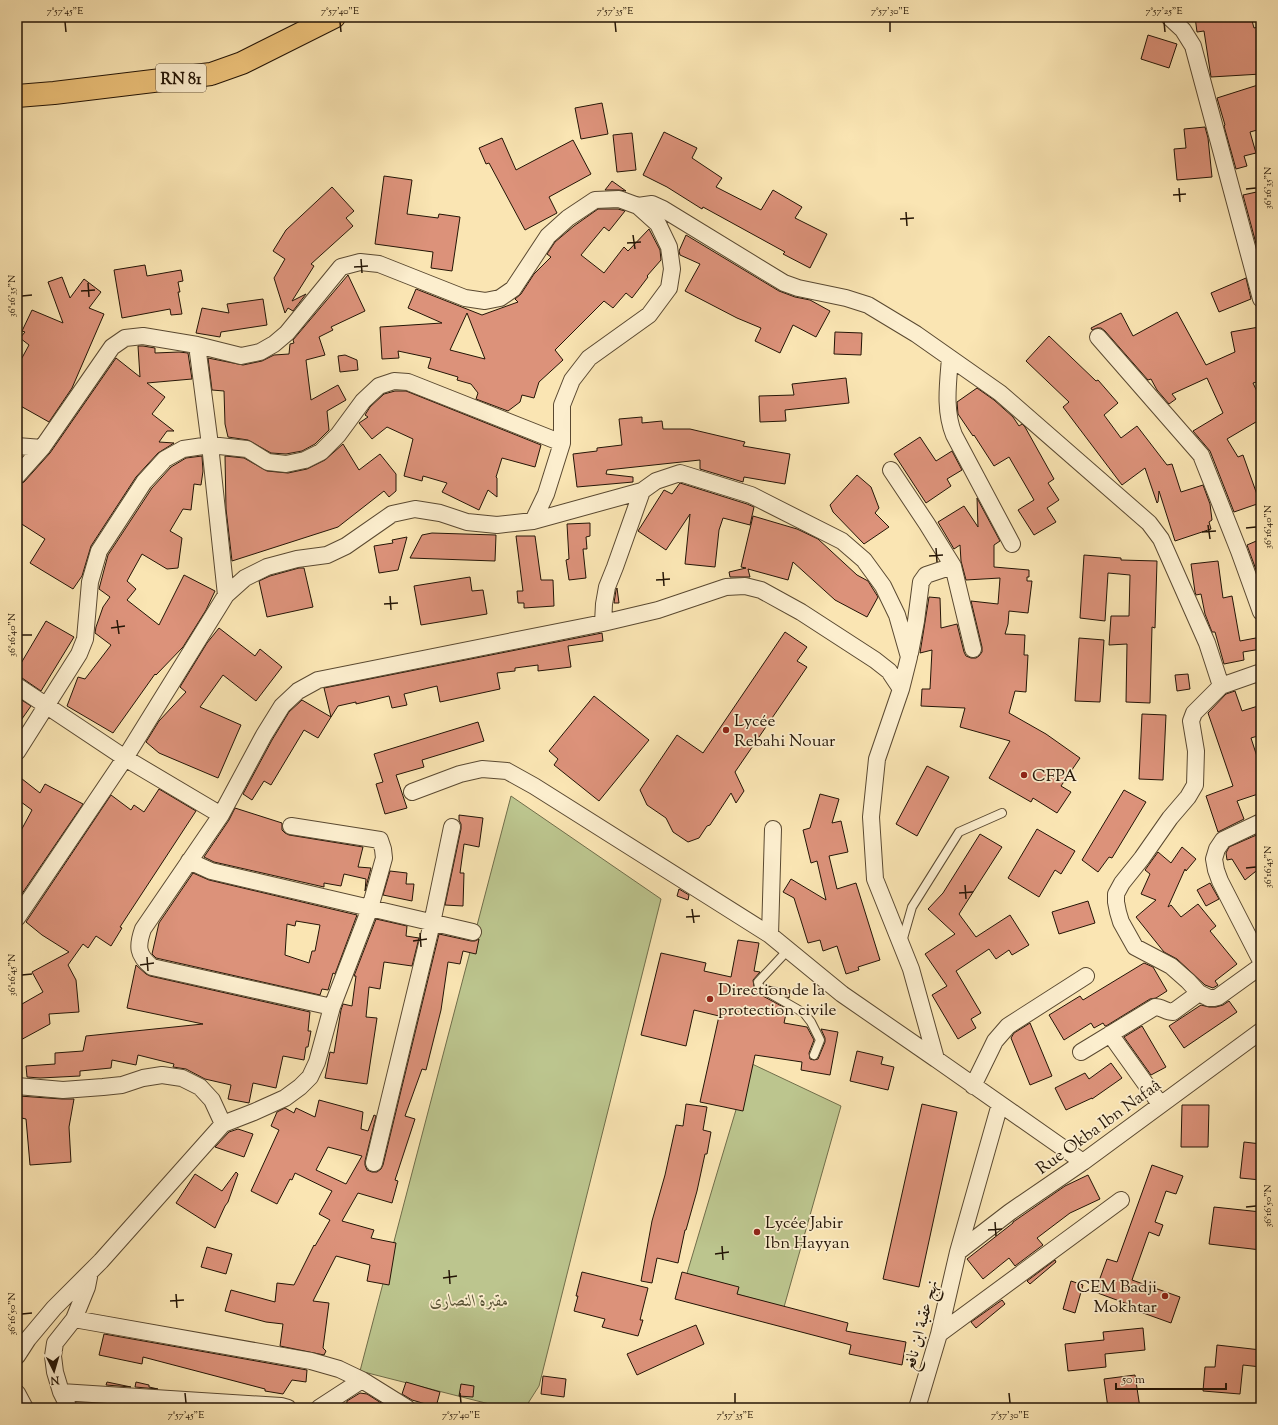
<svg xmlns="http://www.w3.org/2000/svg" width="1278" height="1425" font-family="'Sorts Mill Goudy',Amiri,serif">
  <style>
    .green { fill: #bcc58e; stroke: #706d4a }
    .building { fill: #dc927a; stroke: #241506; fill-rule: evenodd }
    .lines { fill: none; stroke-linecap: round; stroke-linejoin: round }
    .lane-casing { stroke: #5a4931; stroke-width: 10 }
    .street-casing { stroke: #5a4931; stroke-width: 18 }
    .primary-casing { stroke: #241506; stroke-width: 24 }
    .lane { stroke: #fceece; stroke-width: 8 }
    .street { stroke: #fceece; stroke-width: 16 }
    .primary { stroke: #edc27a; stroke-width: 22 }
    .ticks { fill: none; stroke: #241506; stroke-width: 1.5 }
    .poi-dot { fill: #8f2418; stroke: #fceece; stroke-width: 1.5 }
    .labels { text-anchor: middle; stroke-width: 3.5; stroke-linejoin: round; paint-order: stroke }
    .shield { fill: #fceece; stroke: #655642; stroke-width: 1 }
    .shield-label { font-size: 16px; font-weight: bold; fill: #241506 }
    .poi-label { font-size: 17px; fill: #241506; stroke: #fceece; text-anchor: start }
    .street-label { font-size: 17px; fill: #241506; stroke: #fceece }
    .park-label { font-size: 17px; font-style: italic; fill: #595336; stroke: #fceece }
    .neatline { fill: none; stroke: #241506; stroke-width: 1.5 }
    .ticks-label { font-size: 10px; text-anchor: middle; fill: #241506 }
  </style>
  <rect width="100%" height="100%" fill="#fae5b3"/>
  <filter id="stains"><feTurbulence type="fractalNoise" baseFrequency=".005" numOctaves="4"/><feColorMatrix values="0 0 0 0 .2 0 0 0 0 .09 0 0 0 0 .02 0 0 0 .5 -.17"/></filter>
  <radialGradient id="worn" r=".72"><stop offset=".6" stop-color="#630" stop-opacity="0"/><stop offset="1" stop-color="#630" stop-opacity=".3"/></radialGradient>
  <path class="green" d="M511,796L661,899L539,1386L525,1408H505L360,1371Z
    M750,1063L841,1106L784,1307L685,1280Z"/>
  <path class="building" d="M1195,17H1251L1254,28L1261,26V74L1211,77L1204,31L1197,32Z
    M1148,35L1177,44L1169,68L1141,59Z
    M1261,84V129L1250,132L1256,153L1244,156L1247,166L1236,169L1224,126L1225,125L1217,98Z
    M602,103L608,134L581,139L575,108Z
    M1205,127L1208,138L1212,177L1177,180L1174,149L1186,148L1184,129Z
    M664,132L697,148L692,158L722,178L716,187L761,210L773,190L802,207L795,218L827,234L810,268L783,254L785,252L703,207L702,209L667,187L643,175Z
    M632,133L636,170L617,172L613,135Z
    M502,138L516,170L573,140L591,174L549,197L557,213L525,230L489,163L486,164L479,148Z
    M384,176L412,180L407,214L438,218L439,214L460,217L452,271L431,268L433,252L375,244Z
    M612,181L626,191L619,190H605Z
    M332,187L354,211L346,218L353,226L311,264L314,266L292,301L306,294L293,311L288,308L285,313L274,278L285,259L273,251L286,230Z
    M1261,191V251H1258L1243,195Z
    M598,209H618L625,211L609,231L604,227L581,255L604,273L624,247L628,251L649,229L660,250L661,260L647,276L648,277L632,298L626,293L613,308L604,301L555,350L563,360L539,382L534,398L522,395L520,402L508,411L476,399L478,393L471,384L457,380L458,377L428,368L431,358L398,351L399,358L382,359L380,327L442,323L408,308L416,289L482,315L518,302L515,299L521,294L534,274L551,257L547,254L555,242L574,226ZM467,313L485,359L450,350Z
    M686,235L779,291L795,297L810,300L830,311L816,337L793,325L780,353L755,341L761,328L737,318L685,291L700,264L680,255L679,251Z
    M145,265L147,276L181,270L183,281L178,282L180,292H178L182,314L171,315L170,309L122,318L114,270Z
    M348,275L365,311L331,327L333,330L319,337L325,355L306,360L311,400L338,385L346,400L327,411L329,430L315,444L302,451L286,454L271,453L248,440L228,437L225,424L224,391L212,390L208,358L243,365L262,361L274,355L289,354L290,344L294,343L293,340Z
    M62,277L70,298L84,279L101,292L89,308L104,314L72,388L49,422L17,404V367L29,345L20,338L25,332L22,331L32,310L63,323L48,282Z
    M1246,278L1251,299L1219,312L1211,293Z
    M263,299L267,325L221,332L220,337L196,333L202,308L229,313L227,304Z
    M1177,312L1206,365L1235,352L1231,332L1259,327L1261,339V381L1253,383L1261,400V419L1227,439L1238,457L1243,455L1260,503L1234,512L1210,451L1193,431L1223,413L1207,378L1172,394L1176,399L1169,404L1157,390L1151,379L1148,380L1105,331L1101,328H1097L1092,330L1091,328L1121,313L1133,336Z
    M835,332L862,333L861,355L834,354Z
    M1049,336L1096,381L1098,380L1118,403L1104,415L1121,438L1137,426L1167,465L1172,464L1181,492L1203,485L1210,504L1212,520L1209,522L1211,529L1175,541L1159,491L1158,502L1157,503L1145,468L1122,485L1063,407L1069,402L1026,361Z
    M138,346H143L155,348V353L179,352L188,353L192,379L147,383L165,397L152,414L174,431H167L159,442L174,443L158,453L136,477L91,546L82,576L73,589L30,563L45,539L17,521V485L24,482L50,453L116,358L140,377Z
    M345,355L357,360L358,370L340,372L338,356Z
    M846,378L849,403L785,410L786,421L760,422L759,396L794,395L792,384Z
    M977,388L994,400L1013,417L1019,426L1022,424L1025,427L1054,479L1048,483L1059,500L1047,508L1056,522L1034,535L1018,510L1034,500L1009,457L994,466L974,435L973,436L958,414L957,402Z
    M395,391H406L541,445L535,467L502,458L496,477L497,478V497L488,490L479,510L442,492L447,483L423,476L422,481L404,476L413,439L387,427L372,439L359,423L368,417L365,415L370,407L384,394Z
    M642,417V423L662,421L663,429H690L745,442L743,446L790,454L785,484L744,477L743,482L700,469V460L607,470L606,474L633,477V482L577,487L573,454L597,451V448L622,445L619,419Z
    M920,437L936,461L952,451L962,470L947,479L951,486L926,503L894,454Z
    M343,444L359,470L380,454L396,474V491L389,497L384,491L338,527L232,561L226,509L225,456L244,458L267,471L288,473L307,469L325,460Z
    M202,456L203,471L201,485L194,484L191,510L183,509L170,531L182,538L178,568L167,569L142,554L127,581L136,589L127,600L159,625L184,575L215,591L206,610L183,647L156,675L155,674L113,733L67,706L78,677L85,679L111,645L95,633L96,627L103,607L110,597L99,589L108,555L152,488L171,467L186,458Z
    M857,475L871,487L879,508L875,513L889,527L864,544L833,512L830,505Z
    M680,483L747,504L754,507L750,525L723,518L719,530L715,567L685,564L690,514L666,550L638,531L664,490L672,494Z
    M977,498L1000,541L994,545V567L1029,570V577H1027V581H1032L1028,613L1009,611L1008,624L1005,634L1025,635L1024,655H1028L1026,692L1015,691L1009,713L1046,734L1080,758L1061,786L1071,792L1057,813L1033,798L1031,802L989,778L1010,741L960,727L965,708L921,706L922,689H930L932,650L920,653L929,597L940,598L941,628L957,624L964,652L966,656L971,658H976L979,656L982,652V647L971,601L998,604L1000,578L966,580L961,561L960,545L954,549L938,522L964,506L978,527Z
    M753,516L797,529L818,539L857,575L868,581L878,597L867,617L835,600L793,562L788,580L748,569L750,577H730L729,572L746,568L741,567Z
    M590,523V536L586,537L587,549H583L586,578L569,580L566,560L569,559L567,524Z
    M432,533L496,535L495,561L410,558L422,535Z
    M516,536H535L541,580H553L554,606L524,608V603H518L517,591H523Z
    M407,537L398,570L379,573L374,546L393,543L392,540Z
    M1261,539V577L1259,578L1247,545Z
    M1084,555L1121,558V560L1157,561L1155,628L1152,627L1150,703L1126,702L1127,644L1109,645L1111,616H1129L1130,575L1108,573L1105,621L1080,618Z
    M1218,561L1223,598L1232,596L1240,641L1261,637V649L1243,652L1244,660L1224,664L1215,632H1212L1205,614L1201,594L1196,595L1195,592L1191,564Z
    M299,568H304L313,607L267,617L259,581L270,576Z
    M470,577L472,591L483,590L487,614L421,625L414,586Z
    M617,588L619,603H614L616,590Z
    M46,621L74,637L41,691L22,678L17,677V670Z
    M219,628L255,656L260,649L282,667L256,701L223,675L200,707L241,725L218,778L159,753L146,742L159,721L186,692L180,687L207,643Z
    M785,632L807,647L797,661L807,667L735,772L744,791L736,803L731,793L710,825L707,826L699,838L688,842L673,832L666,818L647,805L640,790L677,735L703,753Z
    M602,633L603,641L568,646L571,667L538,671V665L515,668V671L497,673L500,689L440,702L437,686L404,694L407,705L392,708L389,696L356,704V702L338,706L331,717L324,688Z
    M1079,638L1104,640L1100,702L1075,701Z
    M1188,674L1190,689L1177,691L1175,675Z
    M1235,691L1242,711L1258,706L1261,714V735L1251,738L1261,769V793L1237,801L1244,819L1218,832L1206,796L1233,786L1208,713L1226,694Z
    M594,696L649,740L599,801L554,765L558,759L549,751Z
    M17,697L31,706L17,726Z
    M302,700L331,717L318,738L304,730L271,785L264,781L252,800L243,794L272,740L289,712Z
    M1142,714L1166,715L1163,780L1139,779Z
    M478,722L484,741L422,760L424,767L396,775L407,808L385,814L376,784L383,782L374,754Z
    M927,766L949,777L917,836L896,824Z
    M17,775L40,793L45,784L83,804L17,901V838L32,810L17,799Z
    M159,789L196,811L120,927L122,928L111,946L96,936L88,948L83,944L68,965L76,980L79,1012L49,1014L50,1024L17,1042V1012L22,1010V1004L43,992L32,972L69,952L42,935L26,922L111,795L131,810L134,805L144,812Z
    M1124,790L1146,802L1112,858L1109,857L1098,872L1082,860Z
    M820,794L839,799L832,823L841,821L848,852L829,856L837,889L856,883L880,960L858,967L859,970L846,974L837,946L823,951L820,940L808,943L794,898L783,892L791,879L826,900L817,861L811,863L803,830L810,828Z
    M235,808L282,823V830L285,833L289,835L363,847L358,867L371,868L365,891L366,879L344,874L341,886L324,883V887L214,862L204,857L229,820Z
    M459,815L483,818L479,847L464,844L460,873H464L463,906L445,905L461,829V824L459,820Z
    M1037,829L1075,851L1061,874L1055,870L1039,897L1008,878Z
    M1261,833V867L1245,880L1232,859L1227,860L1226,853L1229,847Z
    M980,834L1002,847L959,914L976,937L1010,915L1029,945L1012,955L1009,950L996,959L989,949L956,971L981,1013L971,1019L976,1028L958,1039L932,995L947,986L925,954L955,934L928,909L943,893Z
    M1182,847L1196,859L1186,871L1185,869L1168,907L1171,905L1181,917L1198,904L1216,926L1210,931L1237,964L1215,981L1218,985L1213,988L1205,985L1177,959L1164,952L1136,917L1156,900L1141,894L1150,874L1145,870L1158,852L1171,863Z
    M390,871L407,873L406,884H414L412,901L383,895Z
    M193,873L209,880L357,915L335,974L333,973L328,990L322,989L320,995L156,958L152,954L159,923ZM296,921L320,925L315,951H312L309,963L285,955L287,924L295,926Z
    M1210,883L1219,899L1206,906L1197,890Z
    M679,889L689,895L688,900L677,896Z
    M1088,901L1095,923L1059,934L1052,912Z
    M376,919L407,926L406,936L419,938L412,966L384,962L380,989L369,987L366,1017L377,1018L367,1084L325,1078L330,1052L334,1053L341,1010L343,1004L352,1006L356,976H354Z
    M439,934L471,941H475L479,939L476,954L463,951L460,964L448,962L441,1010L426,1070L422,1069L405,1116L415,1119L395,1180L398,1181L392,1203L358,1193L342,1221L374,1230L371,1238L396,1243L389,1285L367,1281L370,1265L336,1256L313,1301L329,1303L323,1348L326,1351L324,1355L280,1346L283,1324L266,1322L225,1311L231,1290L275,1302L277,1283L294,1285L314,1245L315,1246L330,1220L319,1214L332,1191L295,1173L292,1180L290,1179L277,1204L251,1191L279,1130L271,1126L277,1112L285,1108L294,1113L296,1108L315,1117L319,1100L363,1112L361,1129L368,1131L374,1115L376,1116L365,1161V1165L367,1170L372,1172H377L381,1169L383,1165ZM328,1147L362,1156L346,1184L316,1170Z
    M738,940L759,943L754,971L760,972L753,980L754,987L761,995L787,1009L784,1023L807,1027L814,1040L809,1053L810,1059L814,1060L818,1059L825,1042V1038L821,1029L838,1032L830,1075L801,1070L802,1062L755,1055L743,1111L700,1102L719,1016L694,1010L686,1046L641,1035L661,953L706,963L704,971L731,977Z
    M1144,963L1153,967L1167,991L1156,998L1150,999L1106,1026H1105L1103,1023L1094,1028L1091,1023L1064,1040L1049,1015L1080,996L1083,1000Z
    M136,965L146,974L150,976L310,1012L308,1031H311L308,1047H306L304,1060L283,1056L276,1088L253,1083L249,1103L228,1099L231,1085L205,1079L186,1069L173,1067L174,1064L138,1055L136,1065L112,1060L111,1068L80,1071V1076L40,1078L27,1077L26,1066L55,1064V1053L83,1051L86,1036L203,1024L127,1008Z
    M768,986L790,990L789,998Z
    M1229,1001L1237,1012L1184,1048L1169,1026L1201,1005L1209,1007H1216L1223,1005Z
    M1030,1023L1052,1076L1030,1085L1011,1038L1014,1033Z
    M1142,1026L1166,1067L1151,1075L1124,1037Z
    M857,1051L883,1057L881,1064L894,1067L888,1090L850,1081Z
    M1111,1063L1122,1078L1092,1099V1098L1066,1110L1055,1088L1085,1073L1089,1079Z
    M19,1096L62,1099H74L69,1127L71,1162L30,1165L26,1119L17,1117Z
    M686,1104L707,1107L703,1130L711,1132L707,1154H705L697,1191L686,1230H685L678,1263L657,1258L652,1283L641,1281L652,1221L665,1175L676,1125L683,1126Z
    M922,1104L957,1112L919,1287L883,1279Z
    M1182,1105H1209L1208,1147H1181Z
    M238,1129L253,1134L244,1157L215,1147L229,1132Z
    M1244,1142L1261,1144V1180L1240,1178Z
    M1152,1165L1183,1176L1176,1194L1166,1191L1155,1222L1163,1225L1159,1236L1149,1232L1132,1280L1180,1297L1171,1323L1132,1309L1133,1306L1095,1292L1107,1259L1117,1262Z
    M236,1172L238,1174L228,1202L225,1206L215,1228L176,1203L195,1174L222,1191Z
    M1088,1175L1100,1199L1070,1213L1037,1238L1043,1245L1015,1266L1009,1258L983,1279L967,1259L1013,1223V1222L1016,1220L1065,1186Z
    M1214,1207L1261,1212V1250L1209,1244Z
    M207,1247L232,1254L226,1274L201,1267Z
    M1055,1260L1056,1262L1030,1284L1027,1281Z
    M582,1272L648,1288L640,1320H643L638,1336L602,1327L605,1319L574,1311L578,1296H576Z
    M682,1272L739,1287L737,1294L848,1323L846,1331L906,1342L902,1365L849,1354L851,1345L675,1299Z
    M1071,1281L1083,1285L1075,1313L1063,1309Z
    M1002,1300L1005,1304L976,1328L971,1322Z
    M696,1325L704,1344L637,1375L627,1354Z
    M1143,1328L1145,1350L1105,1354L1106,1367L1068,1371L1065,1344L1104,1340L1103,1332Z
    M104,1334L307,1370L306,1382L292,1380L283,1394L265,1391V1389L143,1357L142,1364L99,1355Z
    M1217,1345L1261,1350V1367L1243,1365L1240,1394L1203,1391L1205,1367H1215Z
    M1135,1375L1140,1408H1108L1104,1379Z
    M543,1376L566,1379L564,1397L541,1394Z
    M107,1382L131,1387L106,1385Z
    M136,1382L149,1385V1387L158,1389L135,1387Z
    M406,1382L440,1392L436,1407L412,1400L402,1394Z
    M461,1384L474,1386L473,1397L459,1396Z
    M360,1393L367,1394L389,1408H346L347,1401Z
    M102,1404L163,1408H101Z"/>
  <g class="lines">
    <defs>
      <path id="lane" d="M902,942L912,907L959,832L1002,813
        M788,950L758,982L759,986L764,990L804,1013L811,1022L820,1040L814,1055"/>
      <path id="street" d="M1169,17L1183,30L1193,46L1261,299
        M638,206L652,204L663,209L784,283L798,288L846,298L868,305L916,334L1000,393L1149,523L1161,539L1207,643L1221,686
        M1098,337L1201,455L1239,551L1261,612
        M197,345L210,445L226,595
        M950,358C948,384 944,410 954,435L1012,544
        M17,446L42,448
        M891,470L927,524L953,566
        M17,476L42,448L112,347L125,338L143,336L197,345L241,356L260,352L274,344L287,333L341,267L360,262L379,264L465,298L485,301L500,298L513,289L548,236L568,218L595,200L619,199L638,206L658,224L669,247L672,269L669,288L649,315L589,358L572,380L562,405V443L546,494L533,521
        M603,623L604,604L607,587L615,567L642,491
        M910,653L916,621L921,582L926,575L953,566L973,649
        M1261,672L1221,686L1194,713L1191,721L1196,751L1195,785L1188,797L1170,818L1142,858L1122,883L1116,894V902L1118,912L1121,922L1135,947L1171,966L1188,981L1199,993L1209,998H1214L1218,997L1261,966
        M17,686L125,758L221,815
        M17,752L79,654L85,639L90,582L99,551L144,482L165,459L183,449L210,445L247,449L268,462L286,464L305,460L321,452L338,435L363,401L379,386L394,381L408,382L562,443
        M412,792L460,774L482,769L507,771L534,786L770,935L842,994L936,1059
        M1261,822L1223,840L1217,849L1214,859L1216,870L1220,881L1261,961
        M291,826L380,840L383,849L384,858L370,908L332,1007
        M189,861L211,871L473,932
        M17,918L125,758L226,595L245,578L267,567L297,559L327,555L346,546L392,514L415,509L440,513L467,522L497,525L533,521L642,491L656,481L680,473L751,495L842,541L864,560L883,586L897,615L909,657L901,689
        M770,935L773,829
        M1110,1034L1160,1104
        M1081,1052L1155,1007C1162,1007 1166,1012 1173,1012L1199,993
        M17,1086L63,1090L103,1087L122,1085L143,1078L162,1075L182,1078L200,1087L212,1100L223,1124
        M973,1086L995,1041L1008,1026L1086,976
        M374,1163L432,923L452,827
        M958,1252L1010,1212L1083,1162L1261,1031
        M74,1319L311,1361L339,1369L362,1380L407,1408
        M939,1334L1121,1200
        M17,1356L28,1339L54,1308L101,1261L223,1124L254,1112L285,1098L300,1087L310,1077L317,1062L332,1007L152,967C137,955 137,946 143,929L221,815L264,735L282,706L298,691L318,680L603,623L658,610L726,587L745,586L761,590L801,612L875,660L889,671L901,689L877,759L871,817L875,879L911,969L936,1059L1083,1162
        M61,1392L281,1406L288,1408
        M17,1393L25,1408
        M69,1408L61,1392L55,1372L53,1356L55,1343L74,1319L87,1287L89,1277
        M319,1408L362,1380
        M917,1408L939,1334L958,1252L1000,1104"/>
      <path id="primary" d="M17,96L54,93L211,74L242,63L334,17"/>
    </defs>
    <use href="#lane" class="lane-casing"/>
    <use href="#street" class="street-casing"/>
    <use href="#primary" class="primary-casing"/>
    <use href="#lane" class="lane"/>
    <use href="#street" class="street"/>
    <use href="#primary" class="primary"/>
  </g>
  <path class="ticks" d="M65,22L66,32M340,22L341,32M615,22L616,32M890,22V32M1164,22L1165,32M1179,188L1180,202M1246,189L1256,188M1173,195L1186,194M906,212L907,226M900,219L914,218M633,235L635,249M627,243L641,242M361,259L362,273M354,267L368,266M88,283L89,297M81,291L95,290M22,296L32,295M1208,525L1210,539M1246,528L1256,527M1202,532L1216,531M936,548L937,562M929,556L943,555M663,572L664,586M656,580L670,579M390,596L391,610M384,604L398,603M117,620L119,634M111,628L125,626M22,635H32M1246,868L1256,867M965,885L966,899M959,893L973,892M692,909L694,923M686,917L700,916M420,933L421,947M413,941L427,939M147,957L148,971M140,965L154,963M22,975L32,974M1246,1207L1256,1206M995,1222L996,1236M988,1230L1002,1229M722,1246L723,1260M715,1254L729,1252M449,1270L450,1284M443,1278L457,1276M176,1294L177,1308M170,1301L184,1300M22,1314L32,1313M185,1393L186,1403M460,1393L461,1403M735,1393V1403M1009,1393L1010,1403"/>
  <g class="poi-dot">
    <circle cx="726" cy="730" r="4"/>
    <circle cx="1024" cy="775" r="4"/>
    <circle cx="710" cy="999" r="4"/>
    <circle cx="757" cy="1232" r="4"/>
    <circle cx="1165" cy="1296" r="4"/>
  </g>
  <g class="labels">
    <rect class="shield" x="156" y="64" width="50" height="28" rx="3"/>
    <g class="shield-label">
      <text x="181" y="84">RN 81</text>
    </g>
    <g class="poi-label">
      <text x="734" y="726">Lycée<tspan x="734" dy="20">Rebahi Nouar</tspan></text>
      <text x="1032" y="781">CFPA</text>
      <text x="718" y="995">Direction de la<tspan x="718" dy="20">protection civile</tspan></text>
      <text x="765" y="1228">Lycée Jabir<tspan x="765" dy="20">Ibn Hayyan</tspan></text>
      <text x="1157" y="1292" text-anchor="end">CEM Badji<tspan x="1157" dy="20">Mokhtar</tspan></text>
    </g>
    <g class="street-label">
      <text transform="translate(1098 1126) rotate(-36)" y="6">Rue Okba Ibn Nafaâ</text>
      <text transform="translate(920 1325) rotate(-75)" y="6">نهج عقبة ابن نافع</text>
    </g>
    <g class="park-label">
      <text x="469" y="1306">مقبرة النصارى</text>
    </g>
  </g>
  <rect width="1278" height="1425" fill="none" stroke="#fae5b3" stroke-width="44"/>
  <g transform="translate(54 1371) rotate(175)" stroke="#fceece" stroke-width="3" paint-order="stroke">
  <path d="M0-3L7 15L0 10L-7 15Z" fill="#241506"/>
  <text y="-6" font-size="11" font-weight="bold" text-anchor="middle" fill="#241506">N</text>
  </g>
  <path d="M1116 1383v6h110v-6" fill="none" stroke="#241506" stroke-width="2"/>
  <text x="1122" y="1383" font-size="12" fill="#241506" stroke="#fceece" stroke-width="3" paint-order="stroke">50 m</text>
  <rect x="22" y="22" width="1234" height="1381" class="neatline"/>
  <g class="ticks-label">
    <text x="65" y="14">7°57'45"E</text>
    <text x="340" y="14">7°57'40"E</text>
    <text x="615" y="14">7°57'35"E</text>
    <text x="890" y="14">7°57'30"E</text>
    <text x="1164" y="14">7°57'25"E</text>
    <text transform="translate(1267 188) rotate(-90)" y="4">36°16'35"N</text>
    <text transform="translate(11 296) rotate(-90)" y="4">36°16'35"N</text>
    <text transform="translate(1267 527) rotate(-90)" y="4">36°16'40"N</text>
    <text transform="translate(11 635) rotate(-90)" y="4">36°16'40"N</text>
    <text transform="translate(1267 867) rotate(-90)" y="4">36°16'45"N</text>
    <text transform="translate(11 975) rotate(-90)" y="4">36°16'45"N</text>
    <text transform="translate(1267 1206) rotate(-90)" y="4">36°16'50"N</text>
    <text transform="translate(11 1314) rotate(-90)" y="4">36°16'50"N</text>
    <text x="186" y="1418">7°57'45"E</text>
    <text x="461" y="1418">7°57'40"E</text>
    <text x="735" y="1418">7°57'35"E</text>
    <text x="1010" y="1418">7°57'30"E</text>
  </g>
  <rect width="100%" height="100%" filter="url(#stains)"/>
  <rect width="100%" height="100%" fill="url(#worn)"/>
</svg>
